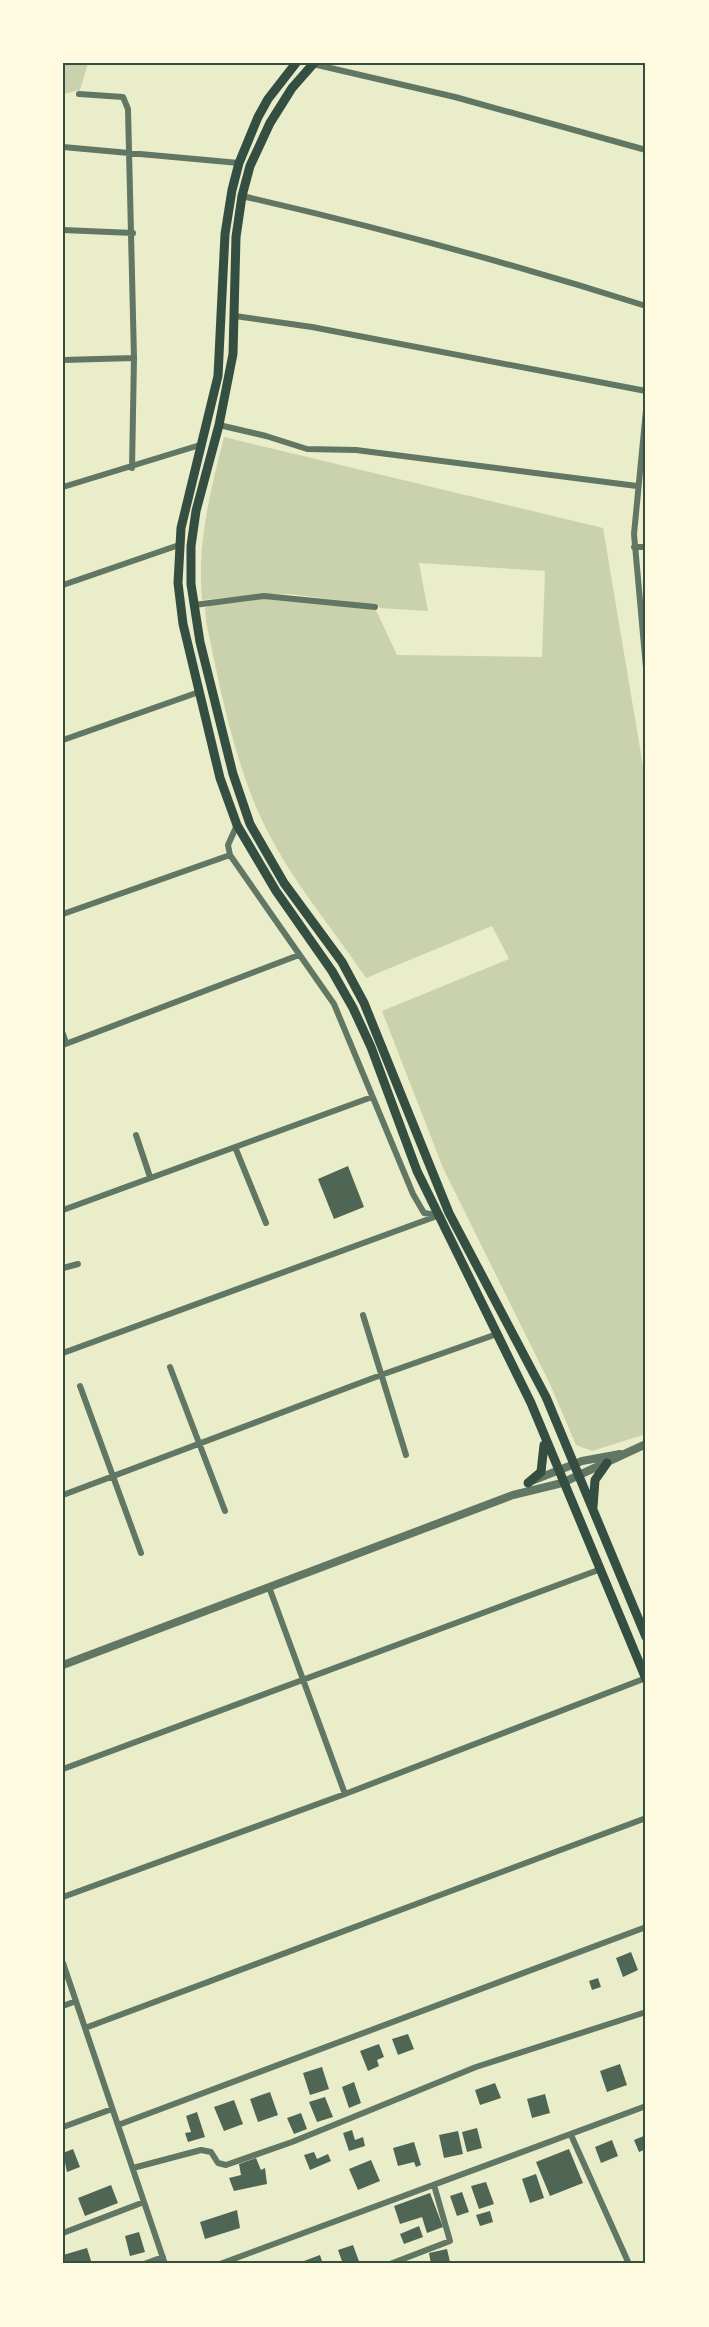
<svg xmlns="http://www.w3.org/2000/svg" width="709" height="2327" font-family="'Roboto Condensed',sans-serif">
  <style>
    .green { fill: #cad2ad }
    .building { fill: #4f6655 }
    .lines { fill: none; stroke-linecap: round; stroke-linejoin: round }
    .minor { stroke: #617663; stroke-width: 6 }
    .tertiary { stroke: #617663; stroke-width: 8 }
    .primary { stroke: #344e41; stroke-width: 9 }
    .neatline { fill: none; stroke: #344e41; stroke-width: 2 }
  </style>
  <rect width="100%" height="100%" fill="#e9edc9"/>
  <path class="green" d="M63,63H88L80,90L63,94Z
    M224,437L603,528L646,784V1434L592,1451L576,1445L550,1384L443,1168L382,1011L509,959L492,926L366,978C331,926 287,875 261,818C234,760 219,684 206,621L205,608L209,605L264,598L289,599L376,610L397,655L542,657L545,571L419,563L428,611L380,608L378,605L289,594H263L202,600C197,543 210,492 224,437Z"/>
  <path class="building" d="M348,1166L364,1207L334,1219L318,1179Z
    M631,1952L638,1970L623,1977L616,1958Z
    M598,1978L601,1987L592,1990L589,1981Z
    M408,2034L414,2049L398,2055L392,2039Z
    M379,2044L384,2057L377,2060L379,2066L368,2071L360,2051Z
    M620,2064L627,2085L607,2092L600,2071Z
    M322,2067L329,2089L310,2095L303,2073Z
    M354,2082L361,2103L349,2108L342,2087Z
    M495,2083L501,2098L480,2105L475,2090Z
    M270,2092L278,2115L258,2122L250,2099Z
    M545,2094L550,2113L532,2118L527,2099Z
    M325,2097L333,2117L317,2122L309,2102Z
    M234,2100L243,2124L224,2131L214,2107Z
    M197,2112L205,2137L188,2142L185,2133L191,2132L186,2116Z
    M301,2113L307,2129L294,2134L287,2118Z
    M477,2128L482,2148L467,2152L462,2132Z
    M352,2130L355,2140L363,2137L365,2146L349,2151L343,2133Z
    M458,2131L463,2154L444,2158L439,2135Z
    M646,2135V2149L639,2152L634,2140Z
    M612,2140L618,2156L601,2163L595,2147Z
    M414,2142L421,2165L416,2167L414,2162L398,2166L393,2148Z
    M73,2149L80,2167L67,2172L63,2153Z
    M569,2149L583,2183L550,2196L536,2162Z
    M314,2152L317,2159L328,2154L331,2161L310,2170L304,2155Z
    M256,2158L261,2170L265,2168L267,2184L234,2191L229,2178L241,2175L239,2164Z
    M371,2160L380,2181L358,2190L349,2169Z
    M536,2174L544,2198L530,2203L522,2179Z
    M486,2182L494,2204L479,2209L471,2186Z
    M111,2185L118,2203L85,2216L78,2198Z
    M462,2192L469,2212L457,2216L450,2196Z
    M430,2193L443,2227L427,2233L422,2217L400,2224L394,2206Z
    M237,2210L240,2228L205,2239L200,2222Z
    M490,2211L493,2222L480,2226L476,2215Z
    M419,2226L423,2237L404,2244L400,2234Z
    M139,2232L145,2252L130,2256L125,2236Z
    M353,2245L360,2264H343L338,2250Z
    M87,2248L92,2264H63V2255Z
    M447,2249L450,2262L431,2264L429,2253Z
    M320,2255L323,2264H296Z"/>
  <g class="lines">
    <path class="minor" d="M313,64L455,97L646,150
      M79,94L123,97L128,109L134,358L132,468
      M63,147L239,163
      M242,196C378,227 513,264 646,306
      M63,230L133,233
      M235,316L312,327L646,391
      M63,360L134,358
      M646,410L634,534L646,668
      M219,425L266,436L307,449L356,450L637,486
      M63,487L200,445
      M634,547H646
      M63,585L179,545
      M194,605L264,596L375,607
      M63,740L199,692
      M237,825L228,845L230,855L334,1004L413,1194L424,1213L437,1215
      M63,914L230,855
      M63,1034L66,1043
      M63,1045L299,955
      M136,1135L150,1177
      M235,1147L266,1223
      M63,1210L372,1097
      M63,1268L78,1264
      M363,1315L406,1455
      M63,1353L437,1216
      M170,1367L225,1511
      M80,1386L141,1553
      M63,1495L381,1375L497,1334
      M269,1587L345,1794
      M63,1769L601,1569
      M63,1897L345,1794L646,1678
      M63,1963L165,2264
      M63,2006L76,2001
      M85,2028L646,1818
      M118,2125L646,1927
      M63,2127L112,2109
      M571,2135L629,2264
      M133,2168L201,2150L211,2152L218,2163L226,2165L292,2142L476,2067L646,2012
      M63,2233L144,2202
      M144,2264L163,2257
      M220,2264L646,2106
      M390,2264L450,2241L434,2185"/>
    <path class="tertiary" d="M534,1480L582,1461L620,1454
      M63,1665L513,1495L562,1483L646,1444"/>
    <path class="primary" d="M296,63L268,99L258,117L239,163L232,190L225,234L218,376L181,528L178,583L183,624L220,778L237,825L276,891L332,971L353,1008L371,1047L417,1171L531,1403L646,1679
      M314,63L292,88L270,123L250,166L242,196L236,237L233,354L219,425L196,511L191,546V584L200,642L233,774L250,824L284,883L342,962L364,1003L449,1213L546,1397L646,1637
      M528,1483L541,1472L544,1445
      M593,1507L595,1480L607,1463"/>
  </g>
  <rect width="709" height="2327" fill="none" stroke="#fefae0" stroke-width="129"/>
  <rect x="64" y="64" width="580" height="2198" class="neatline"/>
</svg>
